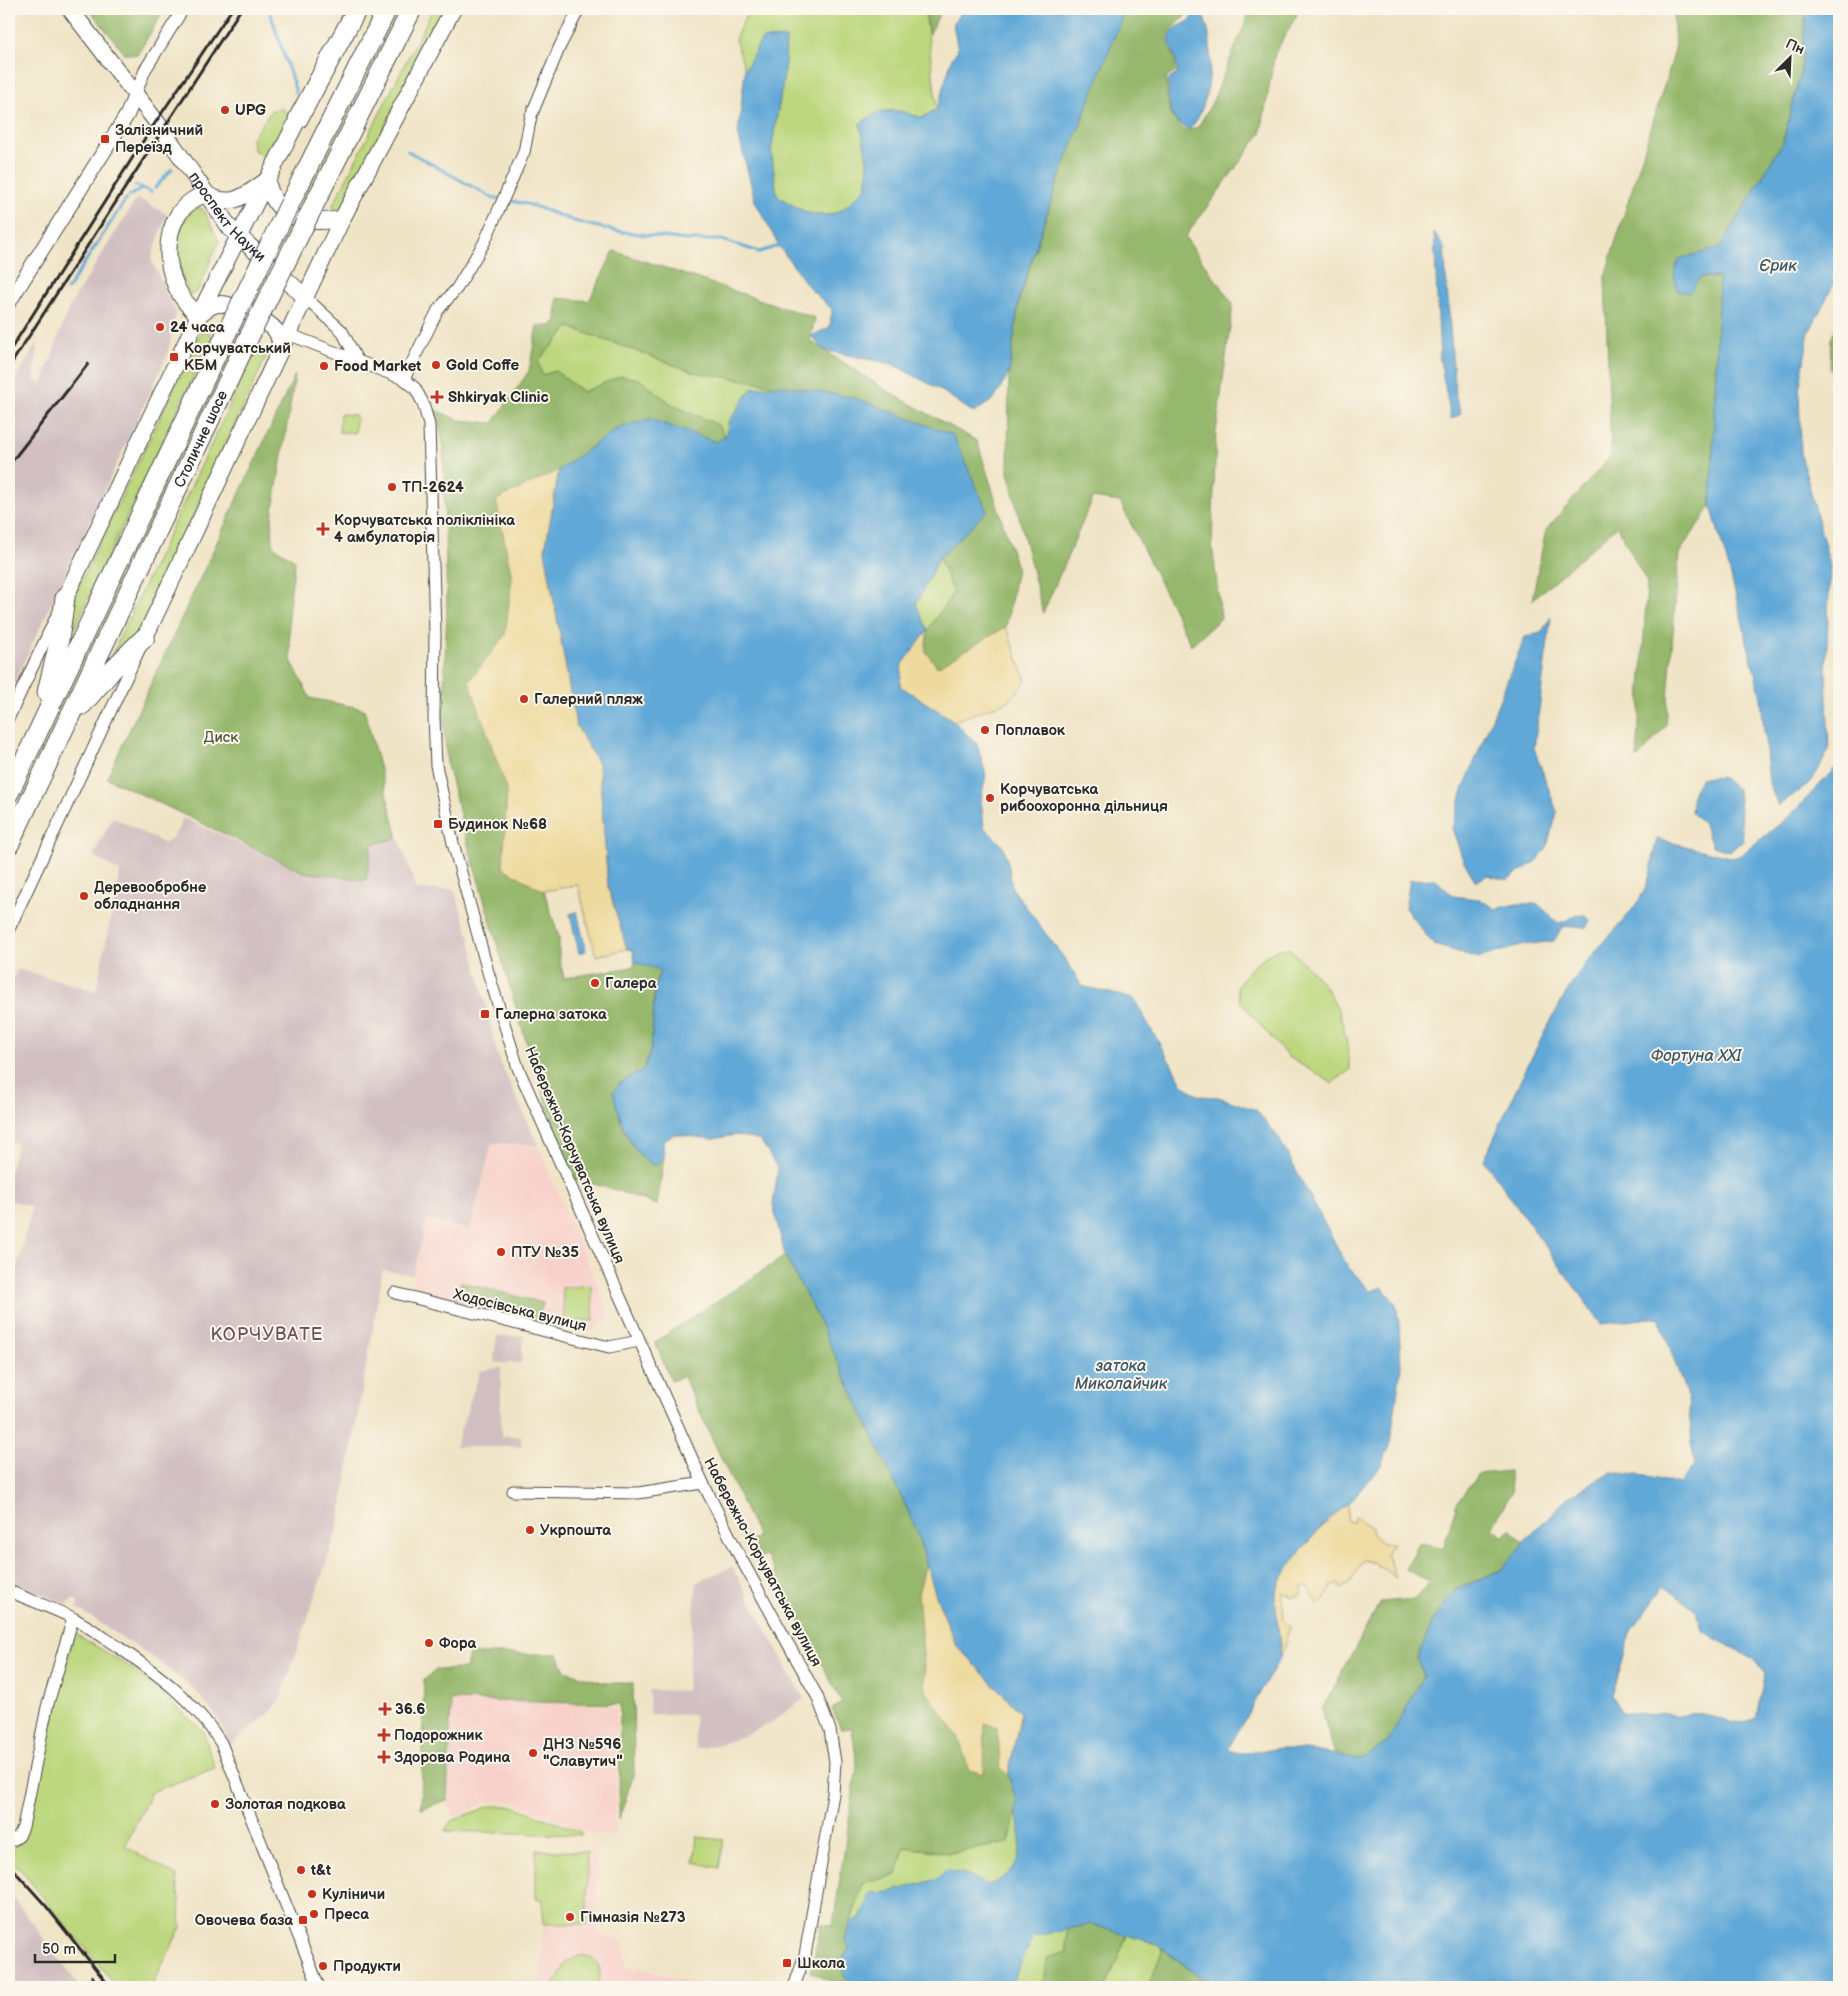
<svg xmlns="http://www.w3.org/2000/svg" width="1848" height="1996" font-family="'Balsamiq Sans',sans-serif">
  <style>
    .built { fill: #f7d1c9 }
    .industrial { fill: #d2bfc1 }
    .green { fill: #bcd77d; stroke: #748154 }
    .forest { fill: #95b86c; stroke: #60724c }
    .sand { fill: #eeda9e; stroke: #8c8264 }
    .water { fill: #61a8d7; stroke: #466a81; fill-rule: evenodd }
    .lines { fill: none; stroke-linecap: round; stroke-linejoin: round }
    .stream { stroke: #61a8d7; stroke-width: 3 }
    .minor-casing { stroke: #494742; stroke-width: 13 }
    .tertiary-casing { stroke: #494742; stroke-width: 16 }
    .secondary-casing { stroke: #494742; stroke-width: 18 }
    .trunk-casing { stroke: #494742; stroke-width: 21 }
    .minor { stroke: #fff; stroke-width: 11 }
    .tertiary { stroke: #fff; stroke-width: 14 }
    .secondary { stroke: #fff; stroke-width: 16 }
    .trunk { stroke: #fff; stroke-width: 19 }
    .rail { stroke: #2b2b2b; stroke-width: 3 }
    .trunk-bridge-casing { stroke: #494742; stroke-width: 21; stroke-linecap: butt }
    .trunk-bridge { stroke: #fff; stroke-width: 19 }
    .poi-dot { fill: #c8321e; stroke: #fbf7ec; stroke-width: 2 }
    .labels { text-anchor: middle; stroke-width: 4; stroke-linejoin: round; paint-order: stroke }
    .poi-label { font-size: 15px; font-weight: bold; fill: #2b2b2b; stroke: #fbf7ec; text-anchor: start }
    .street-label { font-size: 15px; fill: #2b2b2b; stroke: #fbf7ec }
    .park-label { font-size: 15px; fill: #4f5640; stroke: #fbf7ec }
    .water-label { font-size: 16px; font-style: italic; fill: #3e5767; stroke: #fbf7ec }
    .quarter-label { font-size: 18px; letter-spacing: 1px; fill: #70525b; stroke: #fbf7ec }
  </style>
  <rect width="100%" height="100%" fill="#fbf7ec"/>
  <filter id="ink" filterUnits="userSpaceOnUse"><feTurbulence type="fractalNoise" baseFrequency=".02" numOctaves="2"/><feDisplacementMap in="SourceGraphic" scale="10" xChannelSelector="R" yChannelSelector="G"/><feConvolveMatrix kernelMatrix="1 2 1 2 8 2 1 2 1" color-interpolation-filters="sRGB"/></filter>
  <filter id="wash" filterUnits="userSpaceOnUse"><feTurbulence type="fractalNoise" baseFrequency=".0096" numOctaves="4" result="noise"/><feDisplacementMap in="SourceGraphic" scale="20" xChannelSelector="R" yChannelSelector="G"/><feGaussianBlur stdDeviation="1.12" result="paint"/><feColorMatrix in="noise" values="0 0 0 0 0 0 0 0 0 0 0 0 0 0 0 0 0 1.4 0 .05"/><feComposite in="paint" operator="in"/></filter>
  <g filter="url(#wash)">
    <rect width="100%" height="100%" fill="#f0e4c6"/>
    <path class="built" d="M492,1143L538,1145L611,1318L590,1332L411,1288L426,1219L470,1229Z
      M452,1681L578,1684L586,1706L617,1707L615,1836L590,1834L515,1802L488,1801L457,1817L453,1815L447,1800Z
      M535,1849L596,1851L597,1934L623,1942L627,1967L636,1971L637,1967L696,1984L727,1987H541L543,1899H536Z"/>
    <path class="industrial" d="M137,198L167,214L151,259L176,313L167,356L9,694V389L38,342L34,380L42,384L69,307Z
      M113,817L165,844L175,835L183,818L304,872L366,880V842L399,839L417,890L454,889L469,935L498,1057L538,1145L492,1143L470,1230L427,1219L413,1275L383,1270L338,1527L281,1698L268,1714L230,1745L217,1718L196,1691L154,1658L77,1608L78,1601L72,1599L67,1604L9,1581V1299L32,1207L9,1200V1174L17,1144L9,1141V986L17,969L96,991L120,872L93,856Z
      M497,1336H523L521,1363H496L494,1357Z
      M501,1367V1436H521V1447H455L480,1371Z
      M732,1567L804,1699L770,1723L745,1735L721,1744L695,1749L694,1715L650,1714L649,1690L686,1691L697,1582Z
      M9,1892L80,1987H9Z"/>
    <path class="green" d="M433,9H445L340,212L332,207Z
      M749,9H925L937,109L922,118L904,112L878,111L860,123C863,139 872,173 865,188C863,192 857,196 854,199C829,227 804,214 777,195L771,151L785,69L762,39L745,70L735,39Z
      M282,109L288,114L290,120L271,155L263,156L253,149L252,138L272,110Z
      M196,208L203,209L219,241L197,292L189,295C178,269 168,228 196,208Z
      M569,327L694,372L823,392L746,472L718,425L674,406L639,379L621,376L583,392L555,371L542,376L538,361Z
      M202,330L213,335L69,639V612L74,596Z
      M255,352L266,357L142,625L132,639L111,656Z
      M340,414L356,415L355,433L339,432Z
      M953,435V593L928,630L890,604Z
      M1278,949H1290C1335,992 1344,1008 1350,1070L1332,1083L1287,1056L1240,1001L1237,988C1248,969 1259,959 1278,949Z
      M591,1285L594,1320L565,1323L562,1288Z
      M74,1633L132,1668L203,1731L215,1768L151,1792L125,1846L177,1876L181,1927L151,1987H117L9,1856L22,1835Z
      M489,1806H513L581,1832L580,1835L445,1831L450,1822Z
      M1015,1808L1086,1855L852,1987C833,1964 855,1909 863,1883L897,1875L904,1847L950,1853L1008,1843Z
      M697,1837L724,1840L719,1868L694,1862Z
      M536,1850L587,1852V1924H543V1899H536Z
      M1067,1929V1953L1047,1958L1045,1978L1038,1987H1010L1033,1937Z
      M1127,1935L1157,1944L1163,1949L1148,1987H1106Z
      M582,1955C599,1958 604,1972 597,1987H553L567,1961Z"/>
    <path class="forest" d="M89,9H165L137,55L124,53Z
      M925,9H942L929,35Z
      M1125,9H1191L1167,36C1169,49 1176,58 1176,71L1166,78C1168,103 1166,113 1185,131L1198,127L1212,103L1251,9H1300L1275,53L1261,133L1185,237L1233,304L1216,432L1212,543L1221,618L1191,645L1120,502L1093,498L1043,613L1008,472L1009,373L1019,300L1056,186Z
      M1673,9H1806L1801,71L1783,142L1720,248L1679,259L1700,277H1719L1711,506L1679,553L1666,726L1637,759L1647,583L1617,526L1532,600L1546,530L1611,456L1605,276L1675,51Z
      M614,251L815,318L810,341L889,392L977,441L1017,568L1006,627L937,667L925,650L928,630L953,593L939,558L986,511L855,398L694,372L569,327L538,361L542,375L555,371L583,392L621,376L639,379L674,406L718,425L725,436L717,442L650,419L618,428L559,470L496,500L512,578L505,635L470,681L507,790L503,868L544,891L559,937V958L564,978L633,967L635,962L660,969L655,987L651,1050L643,1070L620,1083C620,1095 618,1109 620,1120C624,1136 640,1160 655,1166L664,1157L657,1205L610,1188L572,1179L525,1038L470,852L447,765L443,713L447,610L443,443L435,410L459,420L493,423L529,371L537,326H553L556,320L557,298L589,301Z
      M1839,322V378L1830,370L1831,339Z
      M295,375L272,517L273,546L295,560L288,612L291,660L310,698L364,709L398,838L372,844L366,880L304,872L107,778Z
      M785,1256L813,1308L916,1528L926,1563L918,1594L926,1691L959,1738L970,1770L984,1774L985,1722L997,1728L1001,1768L1008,1775L1018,1803L1009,1843L950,1853L904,1847L897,1875L863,1883L845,1940L850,1948L839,1962L846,1980L836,1984L811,1972L821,1924L833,1925L857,1767L852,1728L841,1729L832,1709L842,1703L766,1555L755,1560L746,1542L758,1537L683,1376L671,1381L655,1342Z
      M461,1282L543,1303L538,1319L457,1299Z
      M1509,1471L1512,1491L1492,1528L1503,1536L1510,1529L1524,1542L1501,1570L1455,1590L1432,1623L1417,1660L1424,1676L1388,1742L1361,1759L1335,1755L1322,1710L1380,1602L1416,1599L1430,1582L1405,1569L1420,1542L1443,1549L1457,1503L1478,1474Z
      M469,1654H558L565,1671L605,1683H633L634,1772L619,1820L620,1704L451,1700L447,1800L421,1809L424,1680L436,1670L466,1669Z
      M1091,1924L1127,1935L1106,1987H1038L1045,1978L1047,1958L1067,1952V1929Z
      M1163,1949L1212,1987H1148Z"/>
    <path class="sand" d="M559,470L545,550L576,725L599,765L608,886L627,949L596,956L578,885L544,891L503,868L507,790L469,681L505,635L512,578L496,500Z
      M1006,627L1026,681L1009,701L954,721L899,686L902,665L928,630L925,650L937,667Z
      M1349,1503L1347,1520L1353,1523L1355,1517L1372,1528L1373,1535L1382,1543H1393L1386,1553L1396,1578L1375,1563L1363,1560L1350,1583L1341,1589L1338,1584L1332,1586L1326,1599L1318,1604L1308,1586L1302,1587L1301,1595L1293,1597L1283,1592C1281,1603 1285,1610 1283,1620L1290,1627L1281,1656C1280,1639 1273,1611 1276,1595C1281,1565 1326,1521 1349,1503Z
      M926,1563L956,1645L1021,1713L1008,1775L1001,1768L997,1728L985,1723L984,1774L969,1770L959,1738L926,1691L918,1594Z"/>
    <path class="water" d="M963,9H1125L1056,186L1019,299L1009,373L995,398L974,413L939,389L892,364L824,350L811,336L830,327L832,309L811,290L779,246L755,201L738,133L745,70L762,39L786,38L785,69L771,151L777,195C803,214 829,227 854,199C857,196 862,192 865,188C872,174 863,139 860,124C885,106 894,108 922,118L937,109L952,58L958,50L953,24Z
      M1195,9H1198C1219,29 1212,112 1189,129C1167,122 1169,99 1168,80L1178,73C1177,57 1171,51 1169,36L1176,28L1191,20Z
      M1806,9H1839V274L1809,332L1799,391L1801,454L1830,566L1826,669L1829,750L1812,781L1778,806L1769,783L1761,698L1730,572L1711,506L1719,277H1700L1689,293L1677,290L1674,273L1679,259L1720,248L1783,142L1801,71Z
      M1434,232L1444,248L1455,393L1461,414L1451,419L1440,360Z
      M781,385L855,398L953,435L987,511L939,558L916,604L928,630L902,665L900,686L954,721L977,744L986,775L981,799L984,827L1003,846L1009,867L1012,888L1069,965L1082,986L1134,999L1183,1085L1199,1096L1218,1097L1256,1110L1278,1137L1348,1267L1371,1291L1382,1287L1396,1304L1399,1323L1401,1367L1390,1446L1380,1467L1349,1503L1328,1519L1302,1549L1280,1581L1275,1596L1281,1656L1228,1749C1240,1756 1251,1752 1265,1750C1297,1746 1329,1754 1361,1759L1388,1742L1424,1676L1417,1660L1432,1623L1455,1590L1501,1570L1524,1542L1567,1498L1611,1472L1653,1477L1680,1484L1694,1465L1688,1399L1659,1317L1601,1324L1484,1160C1512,1098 1540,1035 1576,977C1595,947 1632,918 1646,887C1652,872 1653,854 1657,839L1733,858L1741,855L1791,815L1839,764V1987H1214L1157,1944L1091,1924L1033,1937L1010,1987H852L846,1980L839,1962L850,1948L845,1940L851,1921L860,1919L871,1893L890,1892L938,1879L946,1870L964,1874L988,1885C1027,1871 1023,1843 1015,1808L1018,1803L1008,1775L1021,1713L956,1645L935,1593L916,1528L813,1308L785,1256L773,1204L778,1169L761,1141L736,1135L712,1139L674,1134L663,1141L664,1157L655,1166C629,1154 620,1118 613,1092L620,1083L643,1070L651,1050L655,987L660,970L635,962L633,950L627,949L608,886L599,765L576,725L545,550L559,470L618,428L650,419L717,442L725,436L729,421L752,388ZM1664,1586L1696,1610L1701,1631L1754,1659L1765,1673L1756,1717L1743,1723L1692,1713L1680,1716L1660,1713L1653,1716L1623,1711L1612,1696L1632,1630Z
      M1551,617L1534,748L1557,812L1546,849L1535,862L1507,880L1487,875L1476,882L1463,860L1452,828L1463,790L1525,637L1541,633Z
      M1722,777L1738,790L1743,842L1729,851L1712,846L1703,822L1691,812L1693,792L1701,778Z
      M1435,879L1453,896L1479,899L1496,909L1516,904H1538L1558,923C1568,921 1573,915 1584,915L1590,921L1586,927C1577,929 1571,925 1562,927L1554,941L1523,945L1479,958L1434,945L1405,908L1410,880Z
      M577,912L586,951L579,953L570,914Z"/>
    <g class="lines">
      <path class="stream" d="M269,9L296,92
        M408,151L491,197L501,199
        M135,185L151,192
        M155,188L172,169
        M129,196L142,189
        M507,200L531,205L577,222L616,231L686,240H722L759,252L779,246
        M67,290L126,199"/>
    </g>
  </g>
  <g filter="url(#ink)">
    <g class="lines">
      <defs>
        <path id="minor" d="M136,93L145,70L183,9
          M305,297L342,331L357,360
          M288,334L404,379L415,388L423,403L429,425L435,633L434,717L436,765L453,843L488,972L518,1068L703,1483L739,1555L817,1696L830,1730L835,1762L833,1794L805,1955L794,1987
          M404,379L438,310L457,288L484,243L524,152L531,116L560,46L579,9
          M9,717L57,615
          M9,929L140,648
          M395,1293L609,1347L639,1341
          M513,1491L638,1493L703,1483
          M9,1591C30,1600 52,1608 73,1618C88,1626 103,1637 118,1647C158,1674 195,1701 221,1743L319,1987
          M9,1839L13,1840L19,1836L23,1827L47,1707L73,1618"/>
        <path id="tertiary" d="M9,302L127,115L136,93"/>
        <g id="secondary">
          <path id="s1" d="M70,9L162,129L230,228L305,297"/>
          <path d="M267,180C275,221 307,225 342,219"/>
          <path d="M199,315C160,288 154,210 206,194C232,209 244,196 266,181"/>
          <path d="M199,315C205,310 211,304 219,304C232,303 268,320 276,331C280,337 280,342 280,349"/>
          <path d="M65,598L199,315L298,119"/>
          <path d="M145,637L342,219L453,9"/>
        </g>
        <g id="trunk">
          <path d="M298,119L357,9"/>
          <path d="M293,197L387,9"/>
          <path d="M313,207L412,9"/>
          <path d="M47,692L58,647L65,598"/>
          <path d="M82,705L114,668L145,637"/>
          <path d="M9,793L227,332"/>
          <path id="s2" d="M9,845L247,341"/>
        </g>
      </defs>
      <use href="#minor" class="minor-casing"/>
      <use href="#tertiary" class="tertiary-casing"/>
      <use href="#secondary" class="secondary-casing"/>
      <use href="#trunk" class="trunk-casing"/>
      <use href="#minor" class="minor"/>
      <use href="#tertiary" class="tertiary"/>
      <use href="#secondary" class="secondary"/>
      <use href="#trunk" class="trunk"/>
      <path class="rail" d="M9,352L147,135L232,9
        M9,367L241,9
        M9,465L88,364
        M9,1865L46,1906L110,1987
        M92,1976L99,1987"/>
      <defs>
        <path id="trunk-bridge" d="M227,332L293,197
          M247,341L313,207"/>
      </defs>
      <use href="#trunk-bridge" class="trunk-bridge-casing"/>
      <use href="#trunk-bridge" class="trunk-bridge"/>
    </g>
  </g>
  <g class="poi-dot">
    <circle cx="225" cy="110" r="5"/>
    <rect x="100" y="134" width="10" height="10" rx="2.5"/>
    <circle cx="160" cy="327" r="5"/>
    <rect x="169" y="352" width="10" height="10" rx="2.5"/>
    <circle cx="436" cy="365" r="5"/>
    <circle cx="324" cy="366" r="5"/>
    <path d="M434.5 389.5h5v5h5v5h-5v5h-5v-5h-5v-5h5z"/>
    <circle cx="392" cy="487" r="5"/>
    <path d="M320.5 521.5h5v5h5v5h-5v5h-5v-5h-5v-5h5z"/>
    <circle cx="524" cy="699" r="5"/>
    <circle cx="985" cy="730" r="5"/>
    <circle cx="990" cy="798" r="5"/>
    <rect x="433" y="819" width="10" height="10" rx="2.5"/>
    <circle cx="84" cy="896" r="5"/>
    <circle cx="595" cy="983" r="5"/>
    <rect x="480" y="1009" width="10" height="10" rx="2.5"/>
    <circle cx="501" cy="1252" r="5"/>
    <circle cx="530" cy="1530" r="5"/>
    <circle cx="429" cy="1643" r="5"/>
    <path d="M382.5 1701.5h5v5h5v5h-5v5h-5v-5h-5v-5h5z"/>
    <path d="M381.5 1727.5h5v5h5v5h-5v5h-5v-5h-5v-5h5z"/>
    <circle cx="533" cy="1753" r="5"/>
    <path d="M381.5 1749.5h5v5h5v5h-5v5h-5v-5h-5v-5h5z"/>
    <circle cx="215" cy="1804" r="5"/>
    <circle cx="301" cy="1870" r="5"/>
    <circle cx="312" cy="1894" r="5"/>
    <circle cx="314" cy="1914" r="5"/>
    <circle cx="570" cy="1917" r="5"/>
    <rect x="298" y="1915" width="10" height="10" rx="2.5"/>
    <rect x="782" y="1958" width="10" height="10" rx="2.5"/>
    <circle cx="323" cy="1966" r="5"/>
  </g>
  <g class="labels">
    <g class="poi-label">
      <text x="235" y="115">UPG</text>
      <text x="115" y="135">Залізничний<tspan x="115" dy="17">Переїзд</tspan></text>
      <text x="170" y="332">24 часа</text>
      <text x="184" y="353">Корчуватський<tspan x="184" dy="17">КБМ</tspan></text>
      <text x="446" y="370">Gold Coffe</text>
      <text x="334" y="371">Food Market</text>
      <text x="448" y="402">Shkiryak Clinic</text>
      <text x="402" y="492">ТП-2624</text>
      <text x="334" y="525">Корчуватська поліклініка<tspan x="334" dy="17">4 амбулаторія</tspan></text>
      <text x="534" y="704">Галерний пляж</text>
      <text x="995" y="735">Поплавок</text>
      <text x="1000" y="794">Корчуватська<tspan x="1000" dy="17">рибоохоронна дільниця</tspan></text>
      <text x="448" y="829">Будинок №68</text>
      <text x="94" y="892">Деревообробне<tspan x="94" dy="17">обладнання</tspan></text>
      <text x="605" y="988">Галера</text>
      <text x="495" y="1019">Галерна затока</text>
      <text x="511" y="1257">ПТУ №35</text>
      <text x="540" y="1535">Укрпошта</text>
      <text x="439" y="1648">Фора</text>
      <text x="395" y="1714">36.6</text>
      <text x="394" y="1740">Подорожник</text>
      <text x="543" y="1749">ДНЗ №596<tspan x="543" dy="17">"Славутич"</tspan></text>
      <text x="394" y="1762">Здорова Родина</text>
      <text x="225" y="1809">Золотая подкова</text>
      <text x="311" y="1875">t&amp;t</text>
      <text x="322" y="1899">Куліничи</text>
      <text x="324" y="1919">Преса</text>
      <text x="580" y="1922">Гімназія №273</text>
      <text x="293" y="1925" text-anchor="end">Овочева база</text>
      <text x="797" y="1968">Школа</text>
      <text x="333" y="1971">Продукти</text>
    </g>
    <g class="street-label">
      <text dy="5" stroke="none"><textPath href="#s1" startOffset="261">проспект Науки</textPath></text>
      <text dy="5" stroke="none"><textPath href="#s2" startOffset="449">Столичне шосе</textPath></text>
      <text transform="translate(575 1155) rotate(67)" y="5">Набережно-Корчуватська вулиця</text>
      <text transform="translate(520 1310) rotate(14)" y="5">Ходосівська вулиця</text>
      <text transform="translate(763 1562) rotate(62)" y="5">Набережно-Корчуватська вулиця</text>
    </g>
    <g class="park-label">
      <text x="221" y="742">Диск</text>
    </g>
    <g class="water-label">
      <text x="1778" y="271">Єрик</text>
      <text x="1696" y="1061">Фортуна XXI</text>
      <text x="1121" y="1371">затока<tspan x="1121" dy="18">Миколайчик</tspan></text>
    </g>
    <g class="quarter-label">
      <text x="267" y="1340">КОРЧУВАТЕ</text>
    </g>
  </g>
  <rect width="1848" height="1996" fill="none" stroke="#fbf7ec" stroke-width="30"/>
  <g transform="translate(1790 58) rotate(24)" stroke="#fbf7ec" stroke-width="4" paint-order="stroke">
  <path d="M0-4L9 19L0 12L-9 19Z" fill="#2b2b2b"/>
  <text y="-8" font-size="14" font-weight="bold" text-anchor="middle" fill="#2b2b2b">Пн</text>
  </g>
  <path d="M35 1954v8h80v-8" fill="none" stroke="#2b2b2b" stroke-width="2.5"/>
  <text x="42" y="1954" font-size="15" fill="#2b2b2b" stroke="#fbf7ec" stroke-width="4" paint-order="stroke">50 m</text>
</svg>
